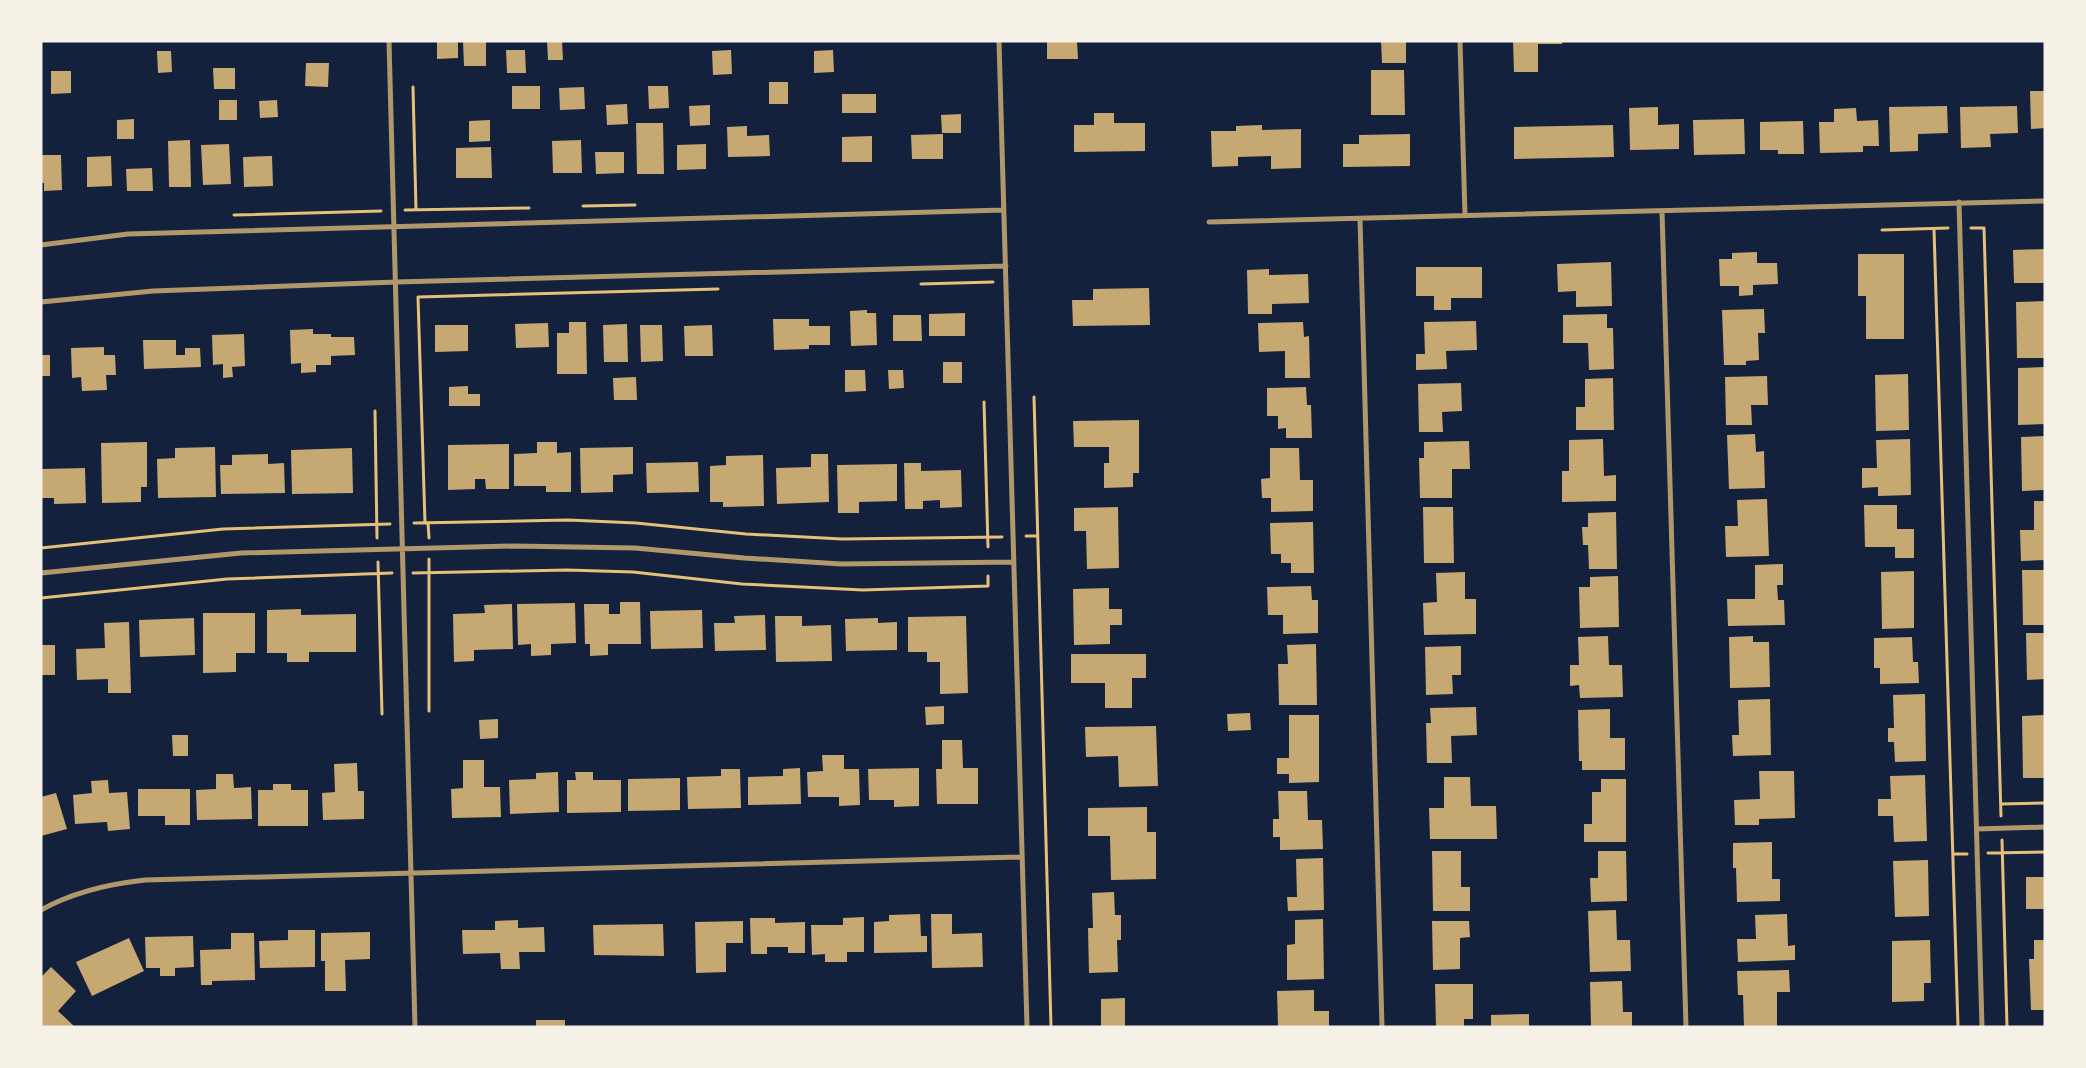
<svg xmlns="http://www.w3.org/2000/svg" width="2086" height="1068" font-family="'Golos Text',sans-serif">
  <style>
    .building { fill: #c6a872 }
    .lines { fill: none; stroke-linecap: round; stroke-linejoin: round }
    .path { stroke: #e5c07b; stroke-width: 3 }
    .minor { stroke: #b1986c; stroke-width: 5 }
  </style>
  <rect width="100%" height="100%" fill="#14213d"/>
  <path class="building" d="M437,41H458V58L437,59Z
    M463,41H486V66H464Z
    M547,41H562L563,60H548Z
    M1047,41H1077L1078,59H1047Z
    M1381,41H1406V63H1382Z
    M1513,41H1562V44H1538V72H1514Z
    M506,50H525L526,73H507Z
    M731,50L732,74L713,75L712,51Z
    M833,50L834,72L814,73V51Z
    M157,51H171L172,72L158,73Z
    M306,63H329L328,87L305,86Z
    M213,68H235V89H214Z
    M1371,70H1404L1405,115H1371Z
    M51,71H71V93L51,94Z
    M769,82H788V104H769Z
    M512,86H540V109H512Z
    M648,86H668L669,108L649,109Z
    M584,87L585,109L560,110L559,88Z
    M2030,91H2045V128L2031,129Z
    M842,94H876V113H842Z
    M219,100H237V120H219Z
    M277,100L278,117L260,118L259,101Z
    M627,104L628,124L607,125L606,105Z
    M710,105V125L690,126L689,106Z
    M1947,106L1948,133L1918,134V151L1890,152L1889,107Z
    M2017,106L2018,133L1990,134L1991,147L1961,148L1960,107Z
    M1658,107V125L1679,124V149L1630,150L1629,108Z
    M1856,108L1857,121L1878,120L1879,146H1863V152L1820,153L1819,122H1834V109Z
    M1094,113H1114V123H1145V151L1074,152V125H1094Z
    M961,114V133H942L941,115Z
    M134,119V139H117V120Z
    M1744,119L1745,154L1694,155L1693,120Z
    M490,120V141L469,142V121Z
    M1803,121L1804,154H1778V150H1760V122Z
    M636,123H663L664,174H637Z
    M1262,125V130L1301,129V168L1271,169V156L1238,157V166L1212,167L1211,131H1236V126Z
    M1613,125L1614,157L1514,159V127Z
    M747,126V136L769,135L770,156L728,157L727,127Z
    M943,134V159H912L911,135Z
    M1410,134V166L1343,167V144H1359V135Z
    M872,136V162H842V137Z
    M190,140L191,187H169L168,141Z
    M581,140L582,173H553L552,141Z
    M229,144L231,184L203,185L201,145Z
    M706,144V169L677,170V145Z
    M491,147L492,178H456V148Z
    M595,152H624V173L596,174Z
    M41,155H61L62,190L44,191V183H41Z
    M111,156L112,186L87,187V157Z
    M272,156L273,186L244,187L243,157Z
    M152,168L153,191H127L126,169Z
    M2045,249V283H2014L2013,250Z
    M1757,252V263H1777L1778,284L1753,285V295L1739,296V286H1720L1719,259H1732V253Z
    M1858,254H1904V339H1866V296H1858Z
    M1611,262L1612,306L1576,307V291L1558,292L1557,264Z
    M1416,267H1482V298H1451V310H1434V296H1416Z
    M1269,269V275L1308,274L1309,303L1272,304V314H1248L1247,270Z
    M1149,288L1150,325L1073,326L1072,300H1093V289Z
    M2045,301V358H2017L2016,302Z
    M1764,309L1765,333H1758L1759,360L1746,361V365H1724L1722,310Z
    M867,310V313H876L877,345L851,346L850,311Z
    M965,313V336H929V314Z
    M1607,314V328H1613L1614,369L1589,370L1588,343H1563V315Z
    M893,315H921L922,341H893Z
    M773,319H809V326H830V345H809V349L774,350Z
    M1476,321L1477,350L1446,351L1447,369L1416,370V354H1425L1424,322Z
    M569,322H586L587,374H557V333H569Z
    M1303,322L1304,337L1309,336L1310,378H1285V351L1259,352L1258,323Z
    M548,323L549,347L516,348L515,324Z
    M627,324L628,362H604L603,325Z
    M435,325H468V351L435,352Z
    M640,325H662L663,361L641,362Z
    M712,325L713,356H685L684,326Z
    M313,329V334H331V337H354L355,355L331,356V365H316V372L301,373V363L291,364L290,330Z
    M244,334L245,366L232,367L233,377L223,378V364L213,365L212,335Z
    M143,340H176V355H185V348H200L201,367L144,369Z
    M104,347V355H115L116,375H106L107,390L82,391L81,377L72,378L71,348Z
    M41,355H50V376H41Z
    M943,362H962V383H943Z
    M2045,367V424L2018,425V368Z
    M845,370H865L866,391L845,392Z
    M888,370H903L904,388L889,389Z
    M1908,374L1909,430L1876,431L1875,375Z
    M1767,376L1768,405H1751L1752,425H1726L1725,377Z
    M636,377L637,400H614L613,378Z
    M1613,378L1614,430H1576V407H1585V379Z
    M1461,383L1462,411L1442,412L1443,432H1419L1418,384Z
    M468,386V394H480V406H449V387Z
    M1306,387L1307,405H1311L1312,438H1286V428L1278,429V416H1267V388Z
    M1139,420V473H1133V487L1104,488V463H1109V447H1074L1073,421Z
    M1755,434L1756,452L1764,451L1765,488L1729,489L1727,435Z
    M2045,436V490L2022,491L2021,437Z
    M1603,439L1604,476L1616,475V501L1562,502V471H1569V440Z
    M1910,439L1911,495L1878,496V487L1862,488V468H1877L1876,440Z
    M1469,441L1470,469H1452V498H1420L1419,458H1424V442Z
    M147,442V487H141V502L102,503L101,443Z
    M537,442H557V453L571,452V492H546V486H514V454L537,453Z
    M509,444V489H486L485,479H475V489L448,490V445Z
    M215,447L216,497L158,498L157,459L175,458V448Z
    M633,447V474L613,475V492L581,493L580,448Z
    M352,448L353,493L292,494L291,450Z
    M1270,448H1299L1300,480H1313V511L1271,512V498H1262L1261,479L1270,478Z
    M268,454V464L284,463L285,493L221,494L220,465H232V455Z
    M811,454H828L829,502L777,504L776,468L811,467Z
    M763,455L764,506L723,507V502H710V466L726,465V456Z
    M698,462L699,492L647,493L646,463Z
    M904,463H921V471L961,470L962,507L940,508V500L923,501V509H905Z
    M897,464V501L859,502V513H838L837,465Z
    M85,468L86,503L54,504V498H41V469Z
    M1767,499L1769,556L1726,557L1725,526H1738L1737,500Z
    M2034,501H2045V560L2021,561L2020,530H2034Z
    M1864,505H1897V529H1914V558H1895V547H1865Z
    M1118,507L1119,568L1087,569L1086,531H1074V508Z
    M1423,507H1453L1454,563H1424Z
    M1616,512L1617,569H1589L1588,545H1583L1582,527H1588V513Z
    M1313,522L1314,573H1291V563H1281V554H1271L1270,523Z
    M1783,564V585H1777L1778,600H1784L1785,625L1728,626L1727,599H1755V565Z
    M2022,570H2045V625H2023Z
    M1914,571V628L1882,629L1881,572Z
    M1465,572V599H1476V634L1424,635L1423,603L1437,602L1436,573Z
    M1618,576L1619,627L1580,628L1579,587H1590V577Z
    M1311,586L1312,600H1318V633L1283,634V615H1268L1267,587Z
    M1109,588V609H1122V625H1110V644L1074,645L1073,589Z
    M620,602H640L641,644H608V655L590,656V644H585L584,604H609V614H620Z
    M575,603L576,643L551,644V655L531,656V644L518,645L517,604Z
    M512,604L513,649L474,650V661L454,662L453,614L485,613L484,605Z
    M301,609V615L356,614V652H309V662H287V653H267V610Z
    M702,610L703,648L651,649L650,611Z
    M203,613H255V653H236V672L203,673Z
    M765,615L766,650L715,651L714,623H735L734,616Z
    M775,616H802V626L831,625L832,661L776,662Z
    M966,616L968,693L940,694V662H927V652H908V617Z
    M194,618L195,655L140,657L139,620Z
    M878,618V623L897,622V650L846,651L845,619Z
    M129,622L131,693H108V679L77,680L76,649L105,648L104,623Z
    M2026,633H2045V679L2027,680Z
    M1608,636L1609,665H1622L1623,697L1580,698L1579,685L1570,686V665H1579L1578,637Z
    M1753,636V642H1769L1770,687L1730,688L1729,637Z
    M1912,637L1913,662H1918L1919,683L1880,684V668H1874V638Z
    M1316,644L1317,705H1279L1278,664H1288L1287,645Z
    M41,645H55V675H41Z
    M1461,646V675H1452L1453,694L1426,695L1425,647Z
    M1071,654H1146V678H1132V708H1105V683H1071Z
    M1925,694L1926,761L1895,762L1894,742H1888V728H1894L1893,695Z
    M1770,699L1771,755L1733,756L1732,735H1739L1738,700Z
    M944,706V724L926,725L925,707Z
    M1476,707L1477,735L1451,736L1452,763H1427L1426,723H1431L1430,708Z
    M1610,709V738H1625V770H1582V761H1579L1578,710Z
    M1250,713L1251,730L1228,731L1227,714Z
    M1289,715H1319V782L1289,783V774H1277V758H1289Z
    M2045,715V778H2023L2022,716Z
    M498,719V738L480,739L479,720Z
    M1156,726L1158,786L1119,787L1118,756L1086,757L1085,727Z
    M172,735H188V756H173Z
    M942,740H962L963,768H978V804H937L936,769H942Z
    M822,755H844V769H859L860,805L839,806V797H808L807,772L823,771Z
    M463,760H484V787H500L501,817L452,818L451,789L463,788Z
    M357,763L358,791H364V819L323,820L322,793L335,792L334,764Z
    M800,768L801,804L748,805V777L783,776V769Z
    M919,768V806L894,807V800H869L868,769Z
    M721,769H740L741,808L688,809L687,777L721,776Z
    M1759,771H1794L1795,818L1759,819V825H1735L1734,800L1760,799Z
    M558,772L559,812L510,814L509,780L536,779V773Z
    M575,772H593V780H621V812L567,813V780H576Z
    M216,774H233L234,788L251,787L252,819L197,820L196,790L216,789Z
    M1925,775L1927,841L1894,842L1893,816H1878V799H1891L1890,776Z
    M1444,777H1470L1471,806H1496L1497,839H1430L1429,808H1444Z
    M680,778V810L628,811V779Z
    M1601,779H1626V842H1584V824H1592V792H1601Z
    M108,780L109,793L127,792L130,829L108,831L107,822L75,824L73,795L92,793L91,781Z
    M273,784H291V790H308V826H258V790H273Z
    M138,789H190V825H165V816H138Z
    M1278,791H1307L1308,820H1322L1323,849L1280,850V837H1273V819H1279Z
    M56,793L67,829L41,836V797Z
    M1147,807V832H1156V879L1111,880L1110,836H1088V808Z
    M1772,842V879H1780V901L1737,902L1736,868H1733V843Z
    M1432,851H1461V887H1470V911H1433Z
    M1598,851H1626L1627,901L1591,902L1590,878H1598Z
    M1323,858L1324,910L1288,911L1287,897H1297L1296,859Z
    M1928,860L1929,916L1895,917L1893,861Z
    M2026,877H2045V909H2026Z
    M1114,892L1115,915H1121V940H1117L1118,972L1089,973L1088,928H1093L1092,893Z
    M1616,910L1617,940H1630L1631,971L1590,972L1588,911Z
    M920,914L921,936H927V952L874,953V922L889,921V915Z
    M931,914H952V934L982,933L983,967L932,968Z
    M1787,914L1788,946L1795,945V960L1738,962L1737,939H1756L1755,915Z
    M864,917V952H847V962H825V954L812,955L811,925H843V918Z
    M750,918H775V923L805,922V953H788V947H767V954H751Z
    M1323,919L1324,979L1287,980V945L1295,944V920Z
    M518,920V928L544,927L545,952H519L520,969H501L500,953L463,954L462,930H495V921Z
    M743,921V943H726V972L696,973L695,922Z
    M1432,921H1469L1470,937L1460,938V969L1433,970Z
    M663,924L664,956L594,955L593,925Z
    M288,930H315V967L260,968L259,941L288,940Z
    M370,932V959L345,960L346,991H325V961H321V933Z
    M231,933H254L255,980L212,981V985H201L200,950L231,949Z
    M193,936L194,967L175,968V976H160V968H146L145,937Z
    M129,938L144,971L92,996L76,962Z
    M1930,940L1931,983H1924V1001L1892,1002V941Z
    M2034,940H2045V1010H2031L2029,959H2034Z
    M51,967L76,991L58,1011L75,1027H41V977Z
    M1789,970L1790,992H1777V1027H1744L1743,995H1738L1737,971Z
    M1622,981L1623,1012H1632V1027H1591L1590,982Z
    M1435,984H1473V1019H1464V1027H1436Z
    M1314,990V1011H1329V1027H1278L1277,991Z
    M1125,998V1027H1101V999Z
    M1529,1014V1027H1491V1015Z
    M536,1020H565V1027H536Z"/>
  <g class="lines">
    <path class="path" d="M413,87L416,210
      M583,206L635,205
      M405,210L529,208
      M234,215L381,211
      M1971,228H1984L2001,816
      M1934,229L1958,1027
      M1882,230L1948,228
      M921,284L993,282
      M1034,397L1051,1027
      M984,402L988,547
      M375,411L377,538
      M414,523L568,520L636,523L746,534L842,539L1002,537
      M425,523L418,297L718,289
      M428,523L429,538
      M1026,536H1037
      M41,548L223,529L390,524
      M429,559V711
      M378,562L382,714
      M413,573L567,570L633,572L742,584L863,590L988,586V576
      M41,598L227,579L392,573
      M2001,804L2045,803
      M2002,840L2007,1027
      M1988,853L2045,852
      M1953,854H1967"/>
    <path class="minor" d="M389,41L415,1027
      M999,41L1027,1027
      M1460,41L1465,216
      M1959,202L1982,1027
      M1662,211L1686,1027
      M1360,219L1382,1027
      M1209,222L2045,201
      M41,245L128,234L1004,210
      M41,302L153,291L396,282L1006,266
      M41,573L241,553L514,546L635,548L744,558L841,564L1014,562
      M1977,829L2045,827
      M41,910C73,892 108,884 145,880L1022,857"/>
  </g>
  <rect width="2086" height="1068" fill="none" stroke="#f6f1e7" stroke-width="85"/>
</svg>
